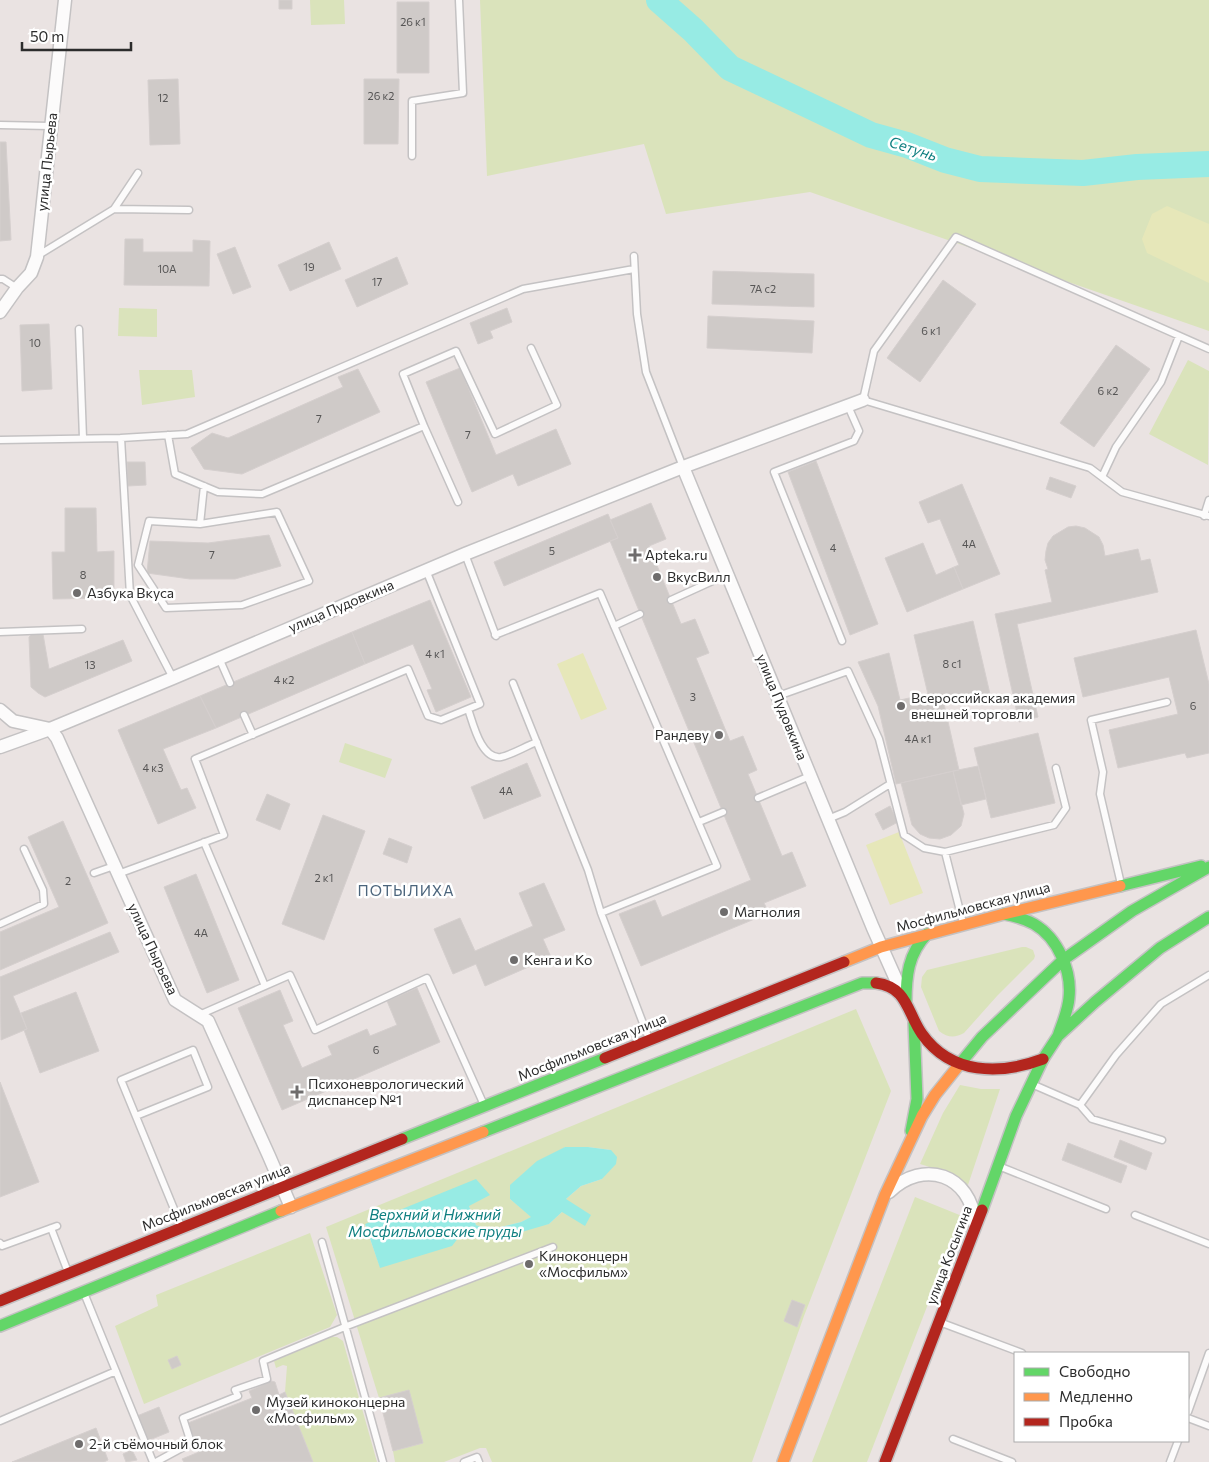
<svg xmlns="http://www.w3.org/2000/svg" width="1209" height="1462" font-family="Commissioner,sans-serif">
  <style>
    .green { fill: #dae3bb; fill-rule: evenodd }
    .pitch { fill: #e6e7b9 }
    .water { fill: #97ebe4 }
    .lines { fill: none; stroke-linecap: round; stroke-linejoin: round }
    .river { stroke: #97ebe4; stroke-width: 26 }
    .building { fill: #cfcac8; stroke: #d5cfce }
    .lane-casing { stroke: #c4c2c3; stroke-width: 9 }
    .street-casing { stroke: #c4c2c3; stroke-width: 15 }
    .fast-casing { stroke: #c4c2c3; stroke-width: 14 }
    .slow-casing { stroke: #c4c2c3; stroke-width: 14 }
    .jam-casing { stroke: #c4c2c3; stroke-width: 14 }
    .lane { stroke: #fcfbfb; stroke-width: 6 }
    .street { stroke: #fcfbfb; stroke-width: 12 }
    .fast { stroke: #63d668; stroke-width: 11 }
    .slow { stroke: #ff974d; stroke-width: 11 }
    .jam { stroke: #b3261e; stroke-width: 11 }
    .poi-dot { fill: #6e6c6c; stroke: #fff; stroke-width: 2 }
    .labels { text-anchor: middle; stroke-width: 5; stroke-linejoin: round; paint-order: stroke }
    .number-label { font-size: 11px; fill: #565555 }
    .street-label { font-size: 14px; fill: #2c2c2c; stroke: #fff }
    .poi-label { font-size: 14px; fill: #2c2c2c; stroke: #fff; text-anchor: start }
    .water-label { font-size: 15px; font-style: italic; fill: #0f7f80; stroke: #fff }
    .neighbourhood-label { font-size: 15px; letter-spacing: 1px; fill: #4c657c; stroke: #fff }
  </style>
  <rect width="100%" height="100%" fill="#eae3e2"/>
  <path class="green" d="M310,0H344L345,24L311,25Z
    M480,0H1209V331L810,192L666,214L644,144L487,176Z
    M119,308L157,309V337L118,336Z
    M1188,360L1209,371L1208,465L1149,434Z
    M139,370H192L195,397L142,405Z
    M345,743L392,759L385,778L339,762Z
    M1022,947H1026L1033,950L1035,956L1034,959L997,996L964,1033C955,1038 948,1038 939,1031L921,987L922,977L927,970Z
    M856,1009L891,1091L804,1316L752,1462H492L486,1448H480L444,1462H395L393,1451L423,1443L408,1391L379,1398L326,1227ZM565,1147H588L611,1150L602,1179L581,1186L566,1199L562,1212L549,1224L478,1234L466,1228L380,1267L365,1225L469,1206L476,1225L489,1230L521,1222L532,1217L510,1199Z
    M960,1085L981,1089H1000L968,1185L946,1172L920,1164L943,1113Z
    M915,1197L962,1216L867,1462H812Z
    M310,1233L337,1315L330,1327L144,1404L115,1326L158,1306L156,1295Z
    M330,1337H337L343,1341L377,1462H313L285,1392L287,1366L283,1365L276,1368L274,1361Z"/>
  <path class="pitch" d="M1167,206L1209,224V283L1147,253L1142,239L1152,214Z
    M583,653L607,709L581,720L557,664Z
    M899,832L923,893L890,905L866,845Z"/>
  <path class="water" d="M565,1147H588L611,1150L617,1157L616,1164L602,1179L581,1186L566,1199L591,1215L585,1226L562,1212L549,1224L501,1238L478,1234L466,1228L452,1246L380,1268L365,1224L476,1179L490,1195L469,1206L476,1225L489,1230L521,1222L531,1217L510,1199V1185L537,1161Z"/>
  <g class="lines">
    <path class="river" d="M659,0L693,30L730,68L871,135L907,145L945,160L980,169L1083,173L1137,167L1209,164"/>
  </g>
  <path class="building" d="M279,0H292V9H279Z
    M397,2H429V73H397Z
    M178,79L180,144L150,145L148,80Z
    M364,79H399L398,144H364Z
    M0,142H6L11,240L0,241Z
    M125,239H143V252H193V240L210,241L209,286L124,285Z
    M329,242L341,269L290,291L278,265Z
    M235,247L251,287L233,294L217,254Z
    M397,257L408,284L357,307L345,280Z
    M713,271L814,274V307L712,304Z
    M943,280L976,304L920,382L887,358Z
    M507,308L512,322L490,331L493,338L478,344L470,323Z
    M708,316L814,321L812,353L707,348Z
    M49,324L52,389L22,391L20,325Z
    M1116,345L1150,369L1094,447L1060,423Z
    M460,368L496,455L556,429L571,464L518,486L513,474L472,492L426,382Z
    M358,369L380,412L242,474L204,469L191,448L212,433L228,438L343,387L338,377Z
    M816,461L878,624L850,635L788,472Z
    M127,462H145L146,485L128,486Z
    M1050,477L1076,486L1071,498L1046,489Z
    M962,484L1000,574L963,589L954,567L959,565L940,519L928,523L919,502Z
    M651,503L666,539L649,546L681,624L695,619L709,653L696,658L730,741L743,736L757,770L748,774L782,856L792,852L806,886L764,903L769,913L641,966L619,914L655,900L662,917L751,880L610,541L618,538L610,520Z
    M65,508H96L97,552L114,551V598L53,599L52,552H65Z
    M608,514L618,538L504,586L494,562Z
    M1076,526L1085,528L1099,537L1103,545L1105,556L1138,549L1141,561L1150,559L1158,592L1017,624L1038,717L1019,722L995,614L1052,602L1045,570L1048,569L1045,560L1046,551L1048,543L1053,536L1068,527Z
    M269,535L281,566L235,579H190L147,573L150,541L208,543Z
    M923,543L936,575L954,567L963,589L907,612L885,558Z
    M430,600L471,697L436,712L427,690L432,689L413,644L365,664L352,632Z
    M973,621L990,694L931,707L914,635Z
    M1196,630L1209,684V753L1187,758L1185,753L1118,768L1109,730L1178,714L1169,677L1083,697L1074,658Z
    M352,632L365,664L216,728L200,696Z
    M32,634H43L49,669L123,640L132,661L45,697L38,693L31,687L29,637Z
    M889,653L900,700L928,694L931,707L944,704L959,770L896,784L878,706L858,662Z
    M200,696L216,728L163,749L181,790L187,788L196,808L158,824L118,730Z
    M1038,733L1055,803L991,818L974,748Z
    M527,763L541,796L484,819L471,787Z
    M978,766L986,799L961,805L953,771Z
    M953,771L964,814L961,826L951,835L940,839L929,838L920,834L912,825L901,783Z
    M267,794L290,804L280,830L256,820Z
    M890,806L898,822L883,830L875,814Z
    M323,815L365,831L324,940L282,924Z
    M63,821L108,923L0,970V932L59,907L28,837Z
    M389,838L412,847L407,863L383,854Z
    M196,874L239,980L207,993L164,887Z
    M544,883L565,930L543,939L551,957L485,986L476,964L453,974L434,929L460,918L475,951L533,926L519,893Z
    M110,932L119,952L13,996L27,1029L1,1040L0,977Z
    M417,988L440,1042L282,1110L238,1008L280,990L293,1021L283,1025L302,1068L332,1055L328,1046L367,1029L370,1036L397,1025L387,1001Z
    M76,992L99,1051L40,1073L24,1030L27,1029L21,1013Z
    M0,1082L39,1182L0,1197Z
    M1120,1140L1152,1153L1146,1170L1114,1157Z
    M1068,1143L1127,1166L1121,1183L1062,1160Z
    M792,1300L805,1305L797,1327L784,1321Z
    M177,1356L181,1365L172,1369L168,1360Z
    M271,1381L275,1382L279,1395L285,1392L313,1462H184L182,1459L199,1452L188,1423L252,1398L249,1391Z
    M409,1390L423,1443L393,1451L379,1398Z
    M159,1407L169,1432L147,1441L137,1416Z
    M96,1428L108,1460L104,1462H12Z
    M132,1450L137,1460L126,1462L123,1454Z"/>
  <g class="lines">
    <defs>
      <path id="lane" d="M0,125L50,126
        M412,156V101L463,93L459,0
        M114,209L189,210
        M37,256L114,209L138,173
        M634,256L637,314L646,372L683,467
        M0,279H3L17,288
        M79,329L83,438
        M1209,349L956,237L874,351L863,400L1090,468L1122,492L1209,516
        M424,426L403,374L456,351L495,434L557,405L531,348
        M168,435L175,474L218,492L262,494L424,426L458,502
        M121,438L187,434L523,289L634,269
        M0,440L121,438L130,595L173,678
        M1102,477L1116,447L1161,382L1179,336
        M1204,516L1209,500
        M200,524L277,512L309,581L242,605L166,608L138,565L149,521L200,524L204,486
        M465,554L496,636
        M671,600L728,574
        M614,626L640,614
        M0,632L82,629
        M495,635L600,593L717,866L601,913
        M842,641L774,472L854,441L859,431L848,406
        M219,658L230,683
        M513,683L588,870L601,913L649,1039
        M778,696L848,671L879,739L904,835L924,848L945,852L1054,825L1066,808L1056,768
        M468,709C473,723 481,760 501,757C511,755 526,746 537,742
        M244,715L253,735
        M758,798L810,776
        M828,819L845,812L890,784
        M699,822L723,812
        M204,842L265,986
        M945,852L963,923
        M94,873L114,866
        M118,874L224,835L195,759L408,669L428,716L441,720L480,704L426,570
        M1121,884L1100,794L1103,772L1091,720L1167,702
        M0,924L44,904L43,890L24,849
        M199,1015L290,975L315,1030L427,978L484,1105
        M1034,1085L1080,1105L1116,1055L1161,1004L1209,975
        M1080,1105L1092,1119L1162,1140
        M136,1116L208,1087L193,1050L121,1080L181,1226
        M1001,1167L1106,1209
        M1135,1215L1209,1244
        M51,1228L68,1272
        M322,1242L383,1462
        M0,1243L2,1246L57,1226
        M84,1293L153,1462
        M942,1323L1022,1353
        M1188,1412L1209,1353
        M1188,1418L1209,1426
        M0,1421L116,1371
        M953,1439L1012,1462
        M156,1462L191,1443L183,1418L238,1396L235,1390L267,1379L263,1361L347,1326L553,1247
        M464,1462L477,1457L479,1462
        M1170,1462L1178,1441"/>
      <path id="street" d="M0,312L17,288L31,273L37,257L65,0
        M683,467L873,928L902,993
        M0,710L13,721L50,729L57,738L175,1000L208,1021L269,1156L291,1207
        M0,747L50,729L173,678L465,554L683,467L863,400
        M889,1192C924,1158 971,1175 975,1223"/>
      <path id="fast" d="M1120,886L1201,866
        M1004,914C1014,916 1025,919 1034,924C1058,938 1072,971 1069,998C1068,1011 1062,1024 1058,1036
        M906,1003C906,976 908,954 927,934
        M959,1065L982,1037L1063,960L1132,911L1209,867
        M911,1131L917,1099L914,1023
        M483,1132L862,983H876
        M402,1139L605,1058
        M982,1210L1016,1116L1043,1059L1058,1036L1095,1002L1160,948L1209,917
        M0,1326L281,1211"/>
      <path id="slow" d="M844,962L881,947L1004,914L1120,886
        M281,1211L483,1132
        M783,1462L885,1195L922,1116L935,1095L959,1065"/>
      <path id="jam" d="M876,983C908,987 907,1013 922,1034C951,1075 1000,1075 1043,1059
        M605,1058L844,962
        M0,1301L402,1139
        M885,1462L982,1210"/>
    </defs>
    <use href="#lane" class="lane-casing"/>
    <use href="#street" class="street-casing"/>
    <use href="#fast" class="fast-casing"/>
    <use href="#slow" class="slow-casing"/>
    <use href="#jam" class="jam-casing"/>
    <use href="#lane" class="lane"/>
    <use href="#street" class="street"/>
    <use href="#fast" class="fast"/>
    <use href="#slow" class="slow"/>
    <use href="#jam" class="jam"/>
  </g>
  <g class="poi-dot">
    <path d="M632.5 547.5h5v5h5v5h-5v5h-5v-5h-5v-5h5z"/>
    <circle cx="657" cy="577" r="5"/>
    <circle cx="77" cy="593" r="5"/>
    <circle cx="901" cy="706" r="5"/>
    <circle cx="719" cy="735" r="5"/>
    <circle cx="724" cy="912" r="5"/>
    <circle cx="514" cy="960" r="5"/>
    <path d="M294.5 1084.5h5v5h5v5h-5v5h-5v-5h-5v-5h5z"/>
    <circle cx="529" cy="1264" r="5"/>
    <circle cx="256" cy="1410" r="5"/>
    <circle cx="79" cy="1444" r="5"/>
  </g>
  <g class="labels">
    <g class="number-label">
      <text x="413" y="26">26 к1</text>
      <text x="381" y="100">26 к2</text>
      <text x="163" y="102">12</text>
      <text x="309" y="271">19</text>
      <text x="167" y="273">10А</text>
      <text x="377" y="286">17</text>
      <text x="763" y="293">7А с2</text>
      <text x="931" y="335">6 к1</text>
      <text x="35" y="347">10</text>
      <text x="1108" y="395">6 к2</text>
      <text x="319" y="423">7</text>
      <text x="468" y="439">7</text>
      <text x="969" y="548">4А</text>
      <text x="833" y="552">4</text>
      <text x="552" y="555">5</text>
      <text x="212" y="559">7</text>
      <text x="83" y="579">8</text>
      <text x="435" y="658">4 к1</text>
      <text x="952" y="668">8 с1</text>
      <text x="90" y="669">13</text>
      <text x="284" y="684">4 к2</text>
      <text x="693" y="701">3</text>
      <text x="1193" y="710">6</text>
      <text x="918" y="743">4А к1</text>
      <text x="153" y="772">4 к3</text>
      <text x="506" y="795">4А</text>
      <text x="324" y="882">2 к1</text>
      <text x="68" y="885">2</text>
      <text x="201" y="937">4А</text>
      <text x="376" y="1054">6</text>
    </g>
    <g class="street-label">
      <text transform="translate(47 162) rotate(-84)" y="5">улица Пырьева</text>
      <text transform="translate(341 606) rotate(-23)" y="5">улица Пудовкина</text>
      <text transform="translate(782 707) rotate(68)" y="5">улица Пудовкина</text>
      <text transform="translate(973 907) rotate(-15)" y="5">Мосфильмовская улица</text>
      <text transform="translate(153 949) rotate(65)" y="5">улица Пырьева</text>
      <text transform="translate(592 1047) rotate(-22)" y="5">Мосфильмовская улица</text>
      <text transform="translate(216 1197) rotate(-22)" y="5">Мосфильмовская улица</text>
      <text transform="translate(949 1255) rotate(-69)" y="5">улица Косыгина</text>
    </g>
    <g class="poi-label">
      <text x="645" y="560">Apteka.ru</text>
      <text x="667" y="582">ВкусВилл</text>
      <text x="87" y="598">Азбука Вкуса</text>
      <text x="911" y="703">Всероссийская академия<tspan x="911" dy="16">внешней торговли</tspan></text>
      <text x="709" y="740" text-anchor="end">Рандеву</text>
      <text x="734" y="917">Магнолия</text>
      <text x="524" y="965">Кенга и Ко</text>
      <text x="308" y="1089">Психоневрологический<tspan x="308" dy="16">диспансер №1</tspan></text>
      <text x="539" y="1261">Киноконцерн<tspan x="539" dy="16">«Мосфильм»</tspan></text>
      <text x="266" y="1407">Музей киноконцерна<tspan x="266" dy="16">«Мосфильм»</tspan></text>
      <text x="89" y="1449">2-й съёмочный блок</text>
    </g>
    <g class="water-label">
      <text transform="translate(913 149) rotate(18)" y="5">Сетунь</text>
      <text x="435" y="1220">Верхний и Нижний<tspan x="435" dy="17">Мосфильмовские пруды</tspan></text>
    </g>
    <g class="neighbourhood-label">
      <text x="406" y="896">ПОТЫЛИХА</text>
    </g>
  </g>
  <rect x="1014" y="1352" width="175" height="90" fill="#ffffff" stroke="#ababab"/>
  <rect x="1024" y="1368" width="25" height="8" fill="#63d668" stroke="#ababab"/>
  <text x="1059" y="1377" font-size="15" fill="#2c2c2c">Свободно</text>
  <rect x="1024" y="1393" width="25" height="8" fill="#ff974d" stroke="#ababab"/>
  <text x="1059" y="1402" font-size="15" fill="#2c2c2c">Медленно</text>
  <rect x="1024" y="1418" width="25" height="8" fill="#b3261e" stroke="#ababab"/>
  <text x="1059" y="1427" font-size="15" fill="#2c2c2c">Пробка</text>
  <path d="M22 42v8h109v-8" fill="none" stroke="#2c2c2c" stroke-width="2.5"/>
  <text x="30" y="42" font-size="15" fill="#2c2c2c" stroke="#ffffff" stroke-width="4" paint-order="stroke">50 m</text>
</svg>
